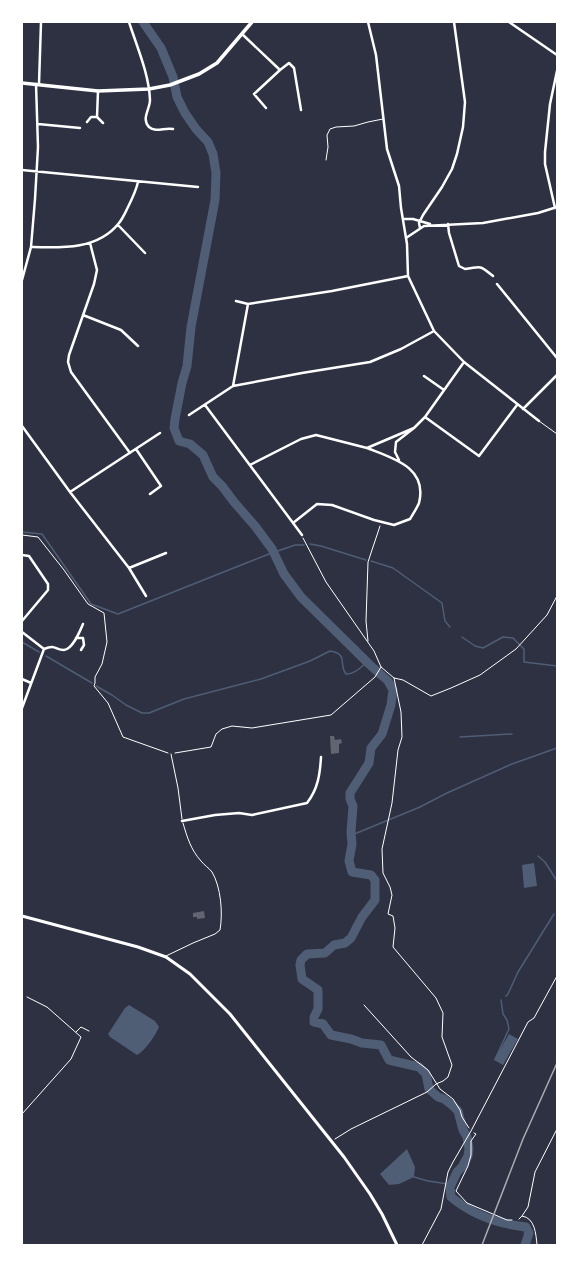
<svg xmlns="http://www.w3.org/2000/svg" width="579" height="1267" font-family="'Space Grotesk',sans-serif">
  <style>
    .water { fill: #4f5d75 }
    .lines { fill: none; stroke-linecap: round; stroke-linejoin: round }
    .stream { stroke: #4f5d75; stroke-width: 1.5 }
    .river { stroke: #4f5d75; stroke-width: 9 }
    .building { fill: #626471 }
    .path { stroke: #fff; stroke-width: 1 }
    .service { stroke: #fff; stroke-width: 1 }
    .minor { stroke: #fff; stroke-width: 2.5 }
    .tertiary { stroke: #fff; stroke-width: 3 }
    .primary { stroke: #fff; stroke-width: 3.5 }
    .rail { stroke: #abadb3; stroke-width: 1.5 }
  </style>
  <rect width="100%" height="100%" fill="#2d3142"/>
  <path class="water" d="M534,863L537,886L524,888L522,865Z
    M129,1005L155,1021L159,1027C155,1036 146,1050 137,1055L110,1037L108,1034L125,1008Z
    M509,1034L518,1039L503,1065L494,1060Z
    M407,1149L415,1167L414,1177L399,1184L389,1185L380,1174Z"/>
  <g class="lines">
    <path class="stream" d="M22,532L42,534L91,604L118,614L269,554L295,545H304
      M310,544L321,546L366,560
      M371,561L393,568L442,603L445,621L450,627
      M462,637L475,646L483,648L503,637L513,638L524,649V662L557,666
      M22,642L39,652
      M46,656L92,683
      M96,686L112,695L126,705L142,713H149L184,699L261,679L310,661L330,651C349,654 338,664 346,674C355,674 361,667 367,662
      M460,737L512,734
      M352,835L420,807L447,793L512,764L557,748
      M538,856L545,862L557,881
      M506,996L508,994L518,972L554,914
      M495,1059L509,1029L507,1020L503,1014L501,1000
      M414,1177L428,1181L448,1184L450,1187"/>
    <path class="river" d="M143,22L161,48L173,77L177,97L185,113L196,129L208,142L213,154L216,173L215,200L191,327L187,366L182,383L175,419L174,428L179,441L190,444L203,455L213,477L222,486L234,502L255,526L272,549L284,574L301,597L370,665L388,681L393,690L391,705L382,734L371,748L369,763L350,793V799L353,806L351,832L352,844L349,861L352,872L371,875L375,880V900L362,917L351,938L345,943L334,945L325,953L307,954L301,960L300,965L302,979L318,990V1009L314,1017V1022L323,1024L331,1035L351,1039L362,1043L381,1045L389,1060L419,1067L426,1074L429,1089L438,1097L444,1099L452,1105L458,1111L463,1130L467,1137L469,1149L468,1156L462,1167L457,1172L450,1187L451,1197C473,1215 498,1224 526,1227L529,1233L525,1245"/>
  </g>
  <path class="building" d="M330,736H334L335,740L341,739L342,743L339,744V753L331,754Z
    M204,911L205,918L197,919V917H193V913Z"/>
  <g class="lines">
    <path class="path" d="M22,535L38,537L64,570L88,604L104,613L107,642L102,664L95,677V683L94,686L108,703L123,737L168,753
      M303,538L326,582L374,651L381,667L394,678L403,680L431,696L451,688L480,675L516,649L547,615L557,596
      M368,641L366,621L368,562L380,526
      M175,753L211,747L216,734L222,729L232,726L252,728L331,715L375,677L381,667
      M364,1005L411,1057L428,1070L440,1089L453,1099L460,1110L462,1117L469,1128
      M76,1032L81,1027L89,1031
      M22,1114L71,1059L81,1037L47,1007L27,997
      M474,1133L476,1134L471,1141V1155L468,1166L456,1191L467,1203L507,1220H512
      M335,1139L351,1129L427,1092L436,1084L443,1081L448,1077L452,1065L442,1037L443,1013L436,998L393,947L395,928L393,916L388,914L392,895L390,887L383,873L382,849L392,803L398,750L402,737L401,712L394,678
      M522,1216L528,1207L535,1172L557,1129
      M519,1219L522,1216C535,1218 536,1234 537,1245"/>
    <path class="service" d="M326,160L328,147L327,135L330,129L336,127L354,126L368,122L383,119
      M539,421L557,434
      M171,754L178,788L182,819
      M166,956L193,943L215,934L220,930C223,913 221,887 212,872C209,868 204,865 201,861C191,850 187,837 183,823
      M422,1245L441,1209L448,1172L453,1162L471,1131L528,1022L534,1018L557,976"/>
    <path class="minor" d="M129,22C137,47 149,74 150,100C150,109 141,119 149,127C156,133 165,127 173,129
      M368,22L376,55L387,149L399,186L401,208L407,244L408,276L434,331L464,362L539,421
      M509,22L557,55
      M242,34L280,70L289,63L294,68L301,110
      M39,84L41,22
      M266,108L254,94L280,70
      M97,117L98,91
      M87,122L91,117H97L103,123
      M38,124L80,128
      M22,170L198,187
      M555,208L545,164V152L550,104L557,71
      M403,219H413L430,224
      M448,224L449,233L459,266L465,269C482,267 478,264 493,276
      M118,225L145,253
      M420,228L419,223L423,215L442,187L452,169L457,154L463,127L465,102L454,22
      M406,238L424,226L483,223L538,213L557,207
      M90,243L97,270L94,284L69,355L68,362L71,372L130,453
      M31,247C61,248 98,250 119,223C123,218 125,213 128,207C132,199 136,191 138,182
      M22,280L31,247L35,199L38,147L36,84
      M497,284L557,358
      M236,301L248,304L332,291L408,276
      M83,315L121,330L138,346
      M424,376L444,390
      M233,386L302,373L370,362L401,349L434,331
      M205,405L302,535
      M523,409L557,375
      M189,415L233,386L248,304
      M425,417L479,456L517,405
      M22,426L70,492L129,568L146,596
      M136,449L161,486L150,494
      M399,460L395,452L396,442L414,428L425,417L464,362
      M250,465L301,439L316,435L367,448L414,428
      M70,492L160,433
      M293,523L317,504L332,505L374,520L394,525L410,519C413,514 417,508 419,503C428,467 392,458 367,448
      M22,555L29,556L48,584V590L22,621
      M129,568L166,553
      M22,632L44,649
      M76,638H83L84,645L81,650
      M44,649C56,644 55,650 64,650C73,649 80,631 83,624
      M22,679L31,683
      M22,708L44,649
      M182,821L215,815L239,813L252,815L307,803C318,789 320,774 321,757"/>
    <path class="tertiary" d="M22,916L138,947L166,957L190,974L230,1014L344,1157L370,1194L382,1214L397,1245"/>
    <path class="primary" d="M22,83L98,91L149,89L170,85L199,74L217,63L252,22"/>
    <path class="rail" d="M482,1245L523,1139L557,1063"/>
  </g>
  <rect width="579" height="1267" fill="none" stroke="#ffffff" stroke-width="46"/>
</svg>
